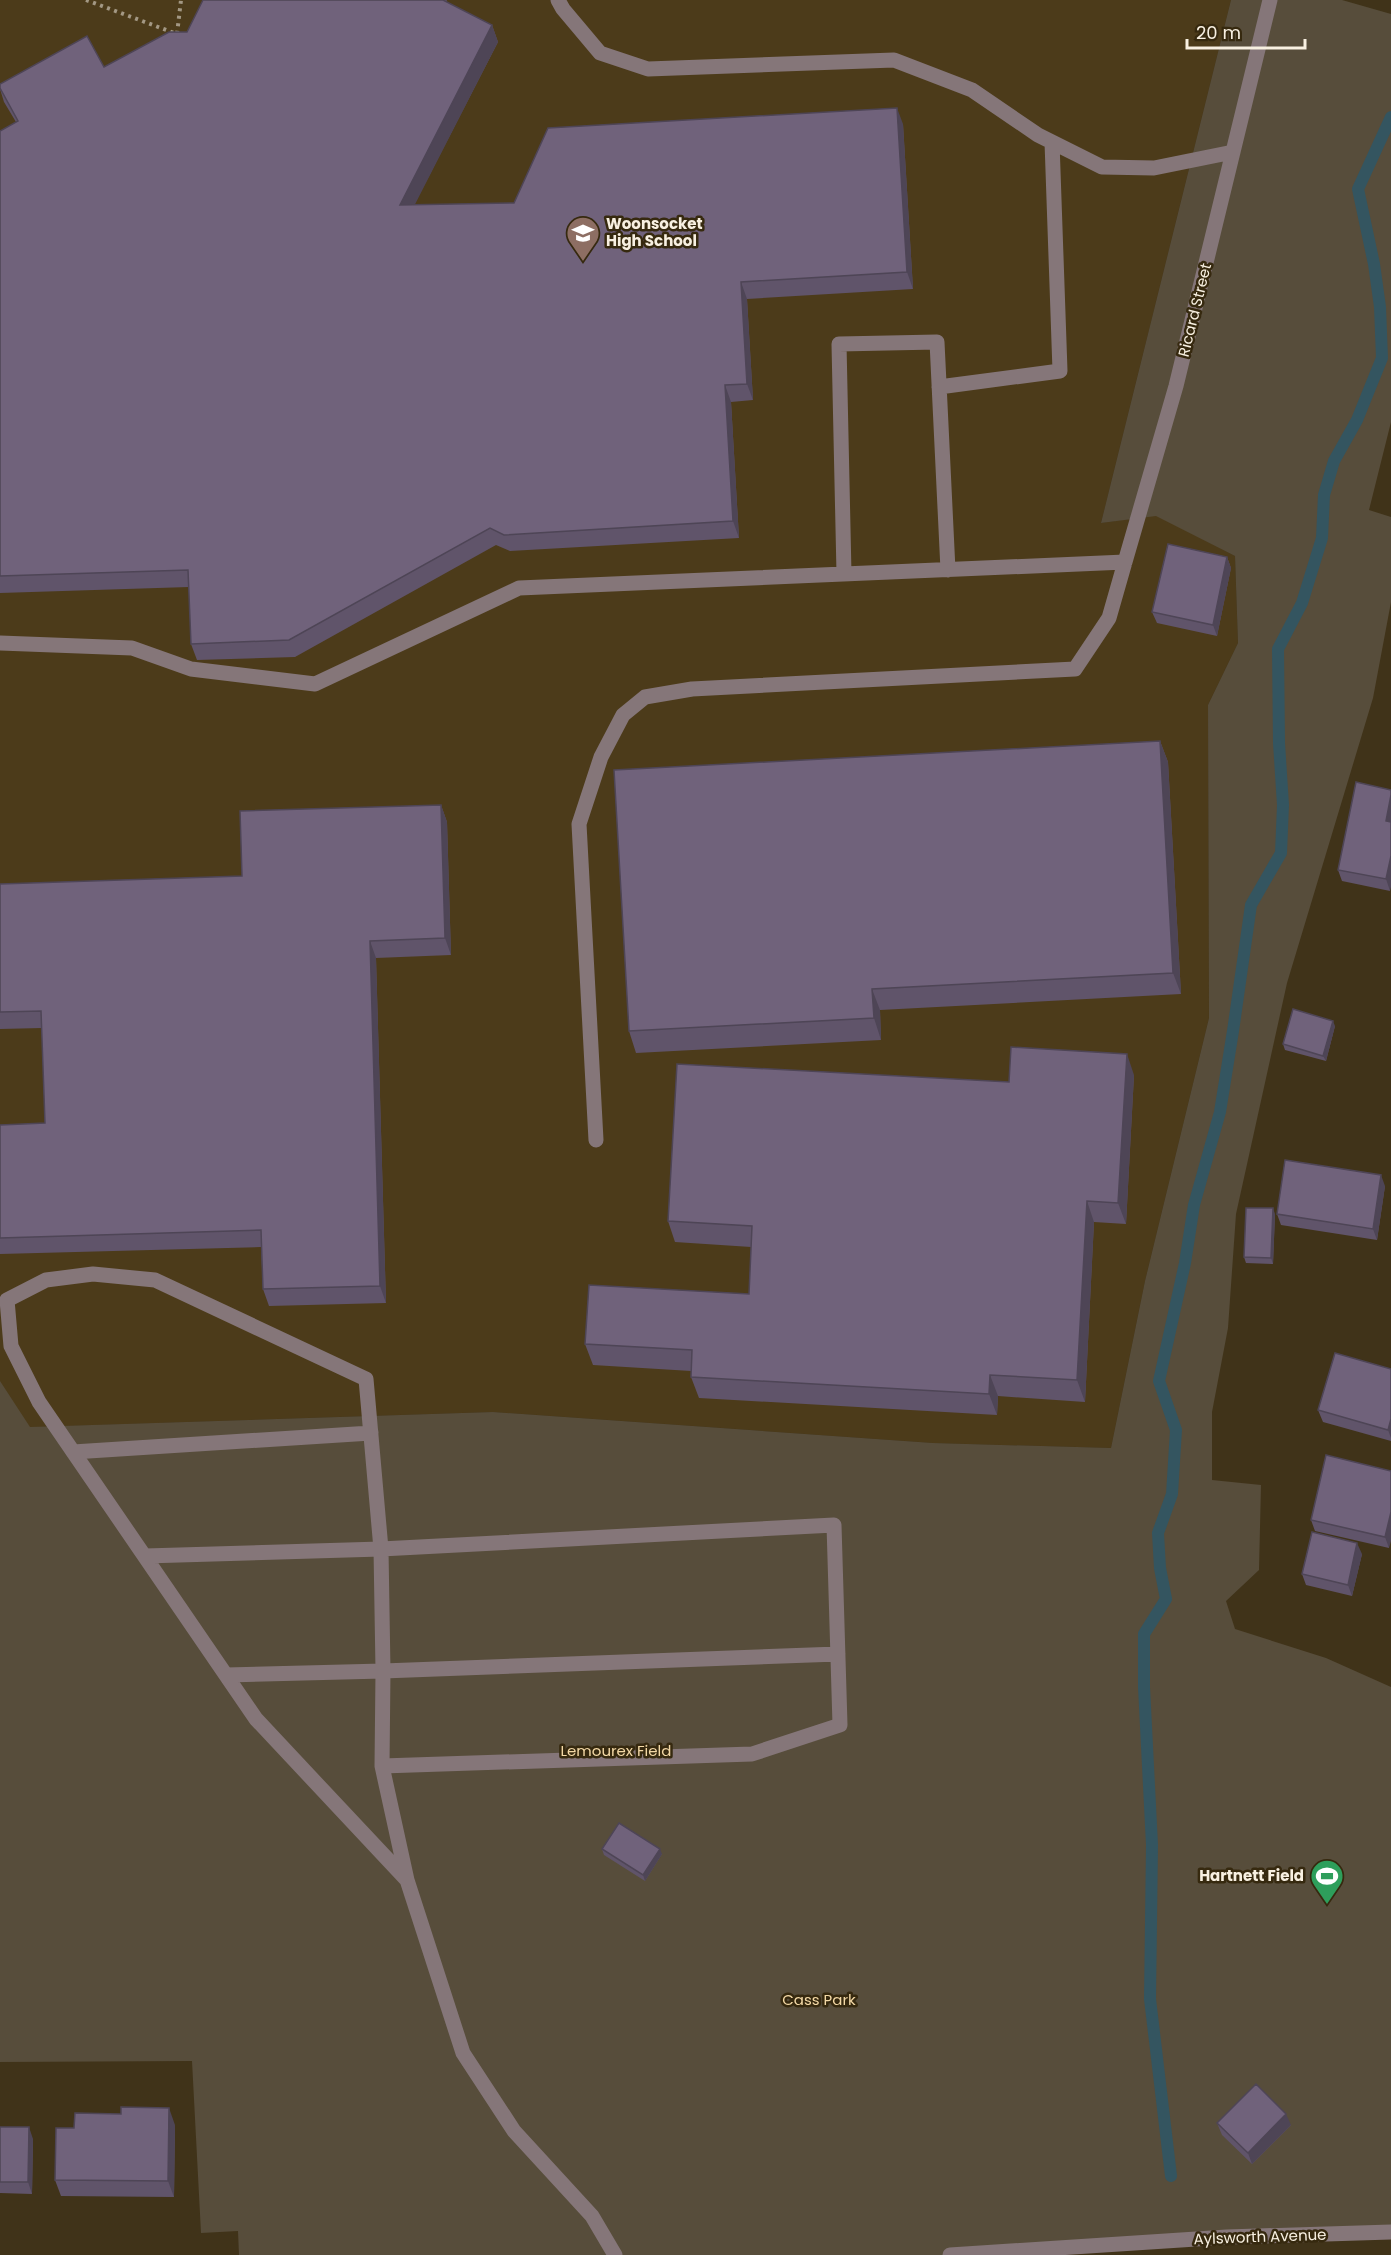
<svg xmlns="http://www.w3.org/2000/svg" width="1391" height="2255" font-family="Poppins,sans-serif">
  <style>
    .built { fill: #4c3b1a }
    .green { fill: #574d3b }
    .lines { fill: none; stroke-linecap: round; stroke-linejoin: round }
    .stream { stroke: #345560; stroke-width: 12 }
    .path { stroke: #a39884; stroke-width: 4; stroke-dasharray: 3 4.5; stroke-linecap: butt }
    .minor { stroke: #857679; stroke-width: 15 }
    .wall { fill: #60546a }
    .shaded-wall { fill: #4e4556 }
    .building { fill: #70627b; stroke: #4e4556; stroke-width: 1.5 }
    .labels { text-anchor: middle; stroke-width: 5; stroke-linejoin: round; paint-order: stroke }
    .poi-label { font-size: 15px; font-weight: bold; fill: #f8f0e1; stroke: #36290f; text-anchor: start }
    .street-label { font-size: 15px; fill: #f8f0e1; stroke: #36290f }
    .park-label { font-size: 15px; fill: #f4d9a6; stroke: #36290f }
  </style>
  <rect width="100%" height="100%" fill="#403319"/>
  <path class="built" d="M0,0H1231L1101,523L1156,515L1235,556L1238,643L1208,705L1209,1018L1145,1281L1111,1448L933,1443L493,1412L6,1428L0,1416Z"/>
  <path class="green" d="M1231,0H1342L1391,14V422L1369,510L1391,517V602L1373,698L1287,983L1236,1214L1228,1328L1212,1412V1480L1261,1485L1259,1570L1226,1601L1235,1629L1326,1658L1391,1687V2234L1031,2255H239L238,2231L201,2233L192,2061L0,2062V1381L30,1427L493,1412L933,1443L1111,1448L1145,1281L1209,1018L1208,705L1238,643L1235,556L1156,516L1101,523Z"/>
  <g class="lines">
    <path class="stream" d="M1171,2176L1150,1999L1152,1845L1144,1687V1634L1166,1599L1160,1568L1158,1533L1172,1494L1176,1430L1159,1381L1185,1263L1194,1205L1220,1112L1233,1031L1251,905L1281,853L1283,805L1279,743L1278,649L1302,603L1322,538L1324,495L1334,461L1357,420L1382,358L1380,307L1374,264L1358,189L1391,117"/>
    <path class="path" d="M86,0L177,34L181,0"/>
    <path class="minor" d="M558,0L563,9L600,53L648,69L894,60L972,90L1038,135L1102,167L1154,168L1233,152
      M939,387L1060,371L1052,142
      M844,574L839,344L937,342L948,570
      M0,643L132,648L191,669L315,684L519,588L1125,562
      M596,1140L579,824L601,757L623,715L645,697L692,689L1075,669L1109,618L1125,562L1176,386L1270,0
      M73,1452L371,1433
      M145,1556L381,1549L383,1671L382,1766
      M226,1675L383,1671L838,1654
      M407,1880L256,1719L39,1402L11,1346L7,1300L46,1280L93,1274L155,1280L366,1379L381,1549L834,1525L840,1725L752,1754L382,1766L407,1880L463,2053L514,2131L592,2216L615,2255
      M950,2255L1227,2237L1391,2232"/>
  </g>
  <path class="wall" d="M203,0H447L446,2L492,25L498,42L414,205L514,203L903,124L913,289L747,299L753,400L731,402L739,538L510,551L496,545L295,657L197,660L191,644L189,587L0,593V131L16,122L4,102L0,89V84L104,67L187,32Z
    M1227,557L1231,568L1217,636L1157,623L1152,612Z
    M1160,741L1168,762L1181,994L880,1010L881,1040L636,1053L629,1031Z
    M1391,790L1390,891L1342,881L1338,870Z
    M441,805L447,822L451,955L376,958L386,1303L269,1306L263,1289L261,1247L0,1254V1125L45,1123L42,1028L0,1029V884L242,876Z
    M1335,1026L1326,1061L1285,1050L1283,1044Z
    M1134,1075L1126,1224L1094,1222L1085,1402L998,1396L997,1415L699,1398L691,1377V1371L593,1365L585,1344L749,1294L751,1247L675,1242L668,1221L1009,1082Z
    M1385,1186L1377,1240L1281,1225L1277,1214Z
    M1275,1214L1273,1264L1246,1263L1244,1257Z
    M1391,1369V1441L1323,1422L1318,1410Z
    M1391,1471L1389,1548L1315,1531L1311,1520Z
    M1362,1554L1352,1596L1306,1585L1302,1574Z
    M602,1849L662,1854L645,1881L604,1855Z
    M1217,2123L1291,2125L1252,2164L1222,2135Z
    M175,2125L174,2197L61,2196L55,2180L74,2128Z
    M0,2127L33,2139L32,2194L0,2193Z"/>
  <path class="shaded-wall" d="M492,25L498,42L406,222L400,205Z
    M897,108L903,124L913,289L907,272Z
    M741,282L747,299L753,400L747,384Z
    M725,385L731,402L739,538L733,521Z
    M1227,557L1231,568L1217,636L1213,625Z
    M1160,741L1168,762L1181,994L1173,973Z
    M1391,795V826L1386,821Z
    M441,805L447,822L451,955L445,938Z
    M1391,856V887L1390,891L1386,879Z
    M370,941L376,958L386,1303L380,1286Z
    M872,989L880,1010L881,1040L874,1018Z
    M1333,1021L1335,1026L1326,1061L1323,1056Z
    M1127,1054L1134,1075L1126,1224L1118,1203Z
    M1381,1175L1385,1186L1377,1240L1373,1229Z
    M1087,1201L1094,1222L1085,1402L1077,1380Z
    M1273,1208L1275,1214L1273,1264L1271,1258Z
    M990,1375L998,1396L997,1415L989,1394Z
    M1391,1419V1438L1388,1430Z
    M1391,1512V1541L1389,1548L1385,1537Z
    M1357,1543L1362,1554L1352,1596L1348,1585Z
    M660,1849L662,1854L645,1881L643,1875Z
    M169,2108L175,2125L174,2197L168,2181Z
    M1286,2114L1291,2125L1252,2164L1248,2153Z
    M29,2127L33,2139L32,2194L28,2182Z"/>
  <path class="building" d="M203,0H443L492,25L400,205L514,203L548,128L897,108L907,272L741,282L747,384L725,385L733,521L504,535L490,528L289,640L191,644L188,570L0,576V131L18,121L0,88V84L87,36L104,67L169,32H187Z
    M1168,544L1227,557L1213,625L1152,612Z
    M1160,741L1173,973L872,989L874,1018L629,1031L614,770Z
    M1356,782L1391,790V795L1386,821L1391,822V856L1386,879L1338,870Z
    M441,805L445,938L370,941L380,1286L263,1289L261,1230L0,1238V1125L45,1123L41,1011L0,1012V884L242,876L240,811Z
    M1293,1009L1333,1021L1323,1056L1283,1044Z
    M1011,1047L1127,1054L1118,1203L1087,1201L1077,1380L990,1375L989,1394L691,1377L692,1350L585,1344L589,1285L749,1294L752,1226L668,1221L677,1064L1009,1082Z
    M1285,1160L1381,1175L1373,1229L1277,1214Z
    M1246,1208H1273L1271,1258L1244,1257Z
    M1335,1353L1391,1369V1419L1388,1430L1318,1410Z
    M1326,1455L1391,1471V1512L1385,1537L1311,1520Z
    M1312,1532L1357,1543L1348,1585L1302,1574Z
    M619,1823L660,1849L643,1875L602,1849Z
    M1256,2084L1286,2114L1248,2153L1217,2123Z
    M121,2107L169,2108L168,2181L55,2180L56,2128H74L75,2113L121,2114Z
    M0,2127H29L28,2182H0Z"/>
  <defs>
    <symbol id="school-pin" viewBox="-11 -11 22 30"><path d="M0 17L-7.5 6A9.5 9.5 0 1 1 7.5 6Z" fill="#8d6e63" stroke="#36290f"/><path d="M0-5L7-2L0 1L-7-2ZM-4 1L0 2.5L4 1V4Q0 6-4 4Z" fill="#fff"/></symbol>
    <symbol id="stadium-pin" viewBox="-11 -11 22 30"><path d="M0 17L-7.5 6A9.5 9.5 0 1 1 7.5 6Z" fill="#2e9e5b" stroke="#36290f"/><path d="M0-5a6.5 5 0 1 0 0 10a6.5 5 0 1 0 0-10ZM-3.5-1.8h7v3.6h-7Z" fill="#fff"/></symbol>
  </defs>
  <g fill-rule="evenodd">
    <use href="#school-pin" x="564" y="214" width="38" height="52"/>
    <use href="#stadium-pin" x="1308" y="1857" width="38" height="52"/>
  </g>
  <g class="labels">
    <g class="poi-label">
      <text x="606" y="229">Woonsocket<tspan x="606" dy="17">High School</tspan></text>
      <text x="1304" y="1881" text-anchor="end">Hartnett Field</text>
    </g>
    <g class="street-label">
      <text transform="translate(1195 310) rotate(-76)" y="5">Ricard Street</text>
      <text transform="translate(1260 2237) rotate(-2)" y="5">Aylsworth Avenue</text>
    </g>
    <g class="park-label">
      <text x="616" y="1756">Lemourex Field</text>
      <text x="819" y="2005">Cass Park</text>
    </g>
  </g>
  <path d="M1187 39v9h118v-9" fill="none" stroke="#f8f0e1" stroke-width="3"/>
  <text x="1196" y="39" font-size="18" fill="#f8f0e1" stroke="#36290f" stroke-width="4.5" paint-order="stroke">20 m</text>
</svg>
